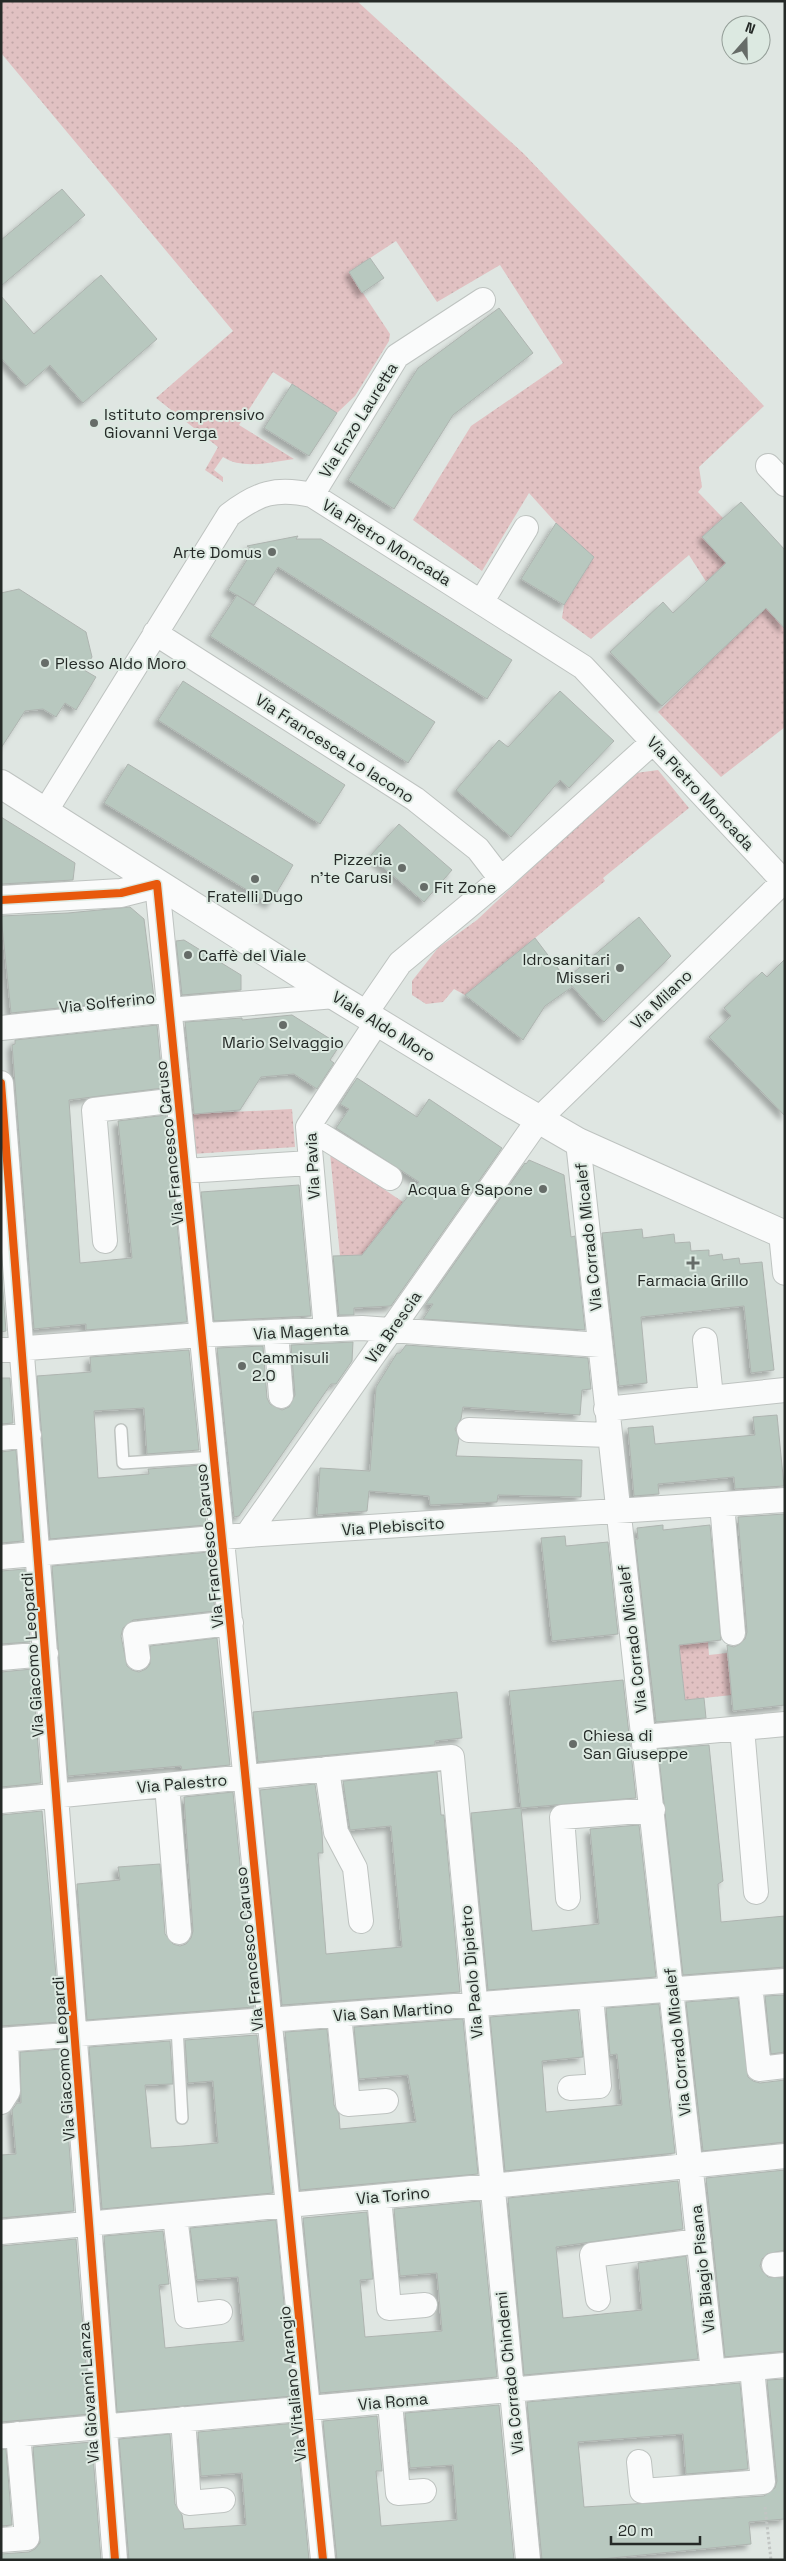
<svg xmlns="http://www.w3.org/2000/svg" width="786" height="2561" font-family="'Space Grotesk',sans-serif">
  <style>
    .grass { fill: url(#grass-dots) }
    .building { fill: #b8c8bf; stroke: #aeb4b0; filter: url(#shadow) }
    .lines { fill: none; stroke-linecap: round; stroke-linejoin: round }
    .lane-casing { stroke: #bec3c0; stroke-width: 14 }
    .street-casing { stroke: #bec3c0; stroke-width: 26 }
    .secondary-casing { stroke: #bec3c0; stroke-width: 30 }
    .path { stroke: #c1c5c3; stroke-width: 3; stroke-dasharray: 2.5 2.5; stroke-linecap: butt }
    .lane { stroke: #fafbfb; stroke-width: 11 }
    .street { stroke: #fafbfb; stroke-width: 24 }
    .secondary { stroke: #fafbfb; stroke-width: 28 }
    .cycleway-casing { stroke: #dce9e1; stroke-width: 11 }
    .cycleway { stroke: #e8590c; stroke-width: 8 }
    .poi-dot { fill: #666c68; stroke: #dce9e1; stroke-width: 2 }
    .labels { text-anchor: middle; stroke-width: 4; stroke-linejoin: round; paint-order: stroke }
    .poi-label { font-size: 16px; fill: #252a27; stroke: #dce9e1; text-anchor: start }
    .street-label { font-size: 16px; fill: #252a27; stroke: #dce9e1 }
  </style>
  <defs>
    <pattern id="grass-dots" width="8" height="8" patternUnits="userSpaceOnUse" patternTransform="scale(1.25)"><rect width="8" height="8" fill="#e1c1c2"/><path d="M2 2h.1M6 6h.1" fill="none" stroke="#c1a6a7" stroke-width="1.8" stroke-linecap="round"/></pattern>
    <filter id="shadow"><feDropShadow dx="-4.5" dy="4.5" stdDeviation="2.5" flood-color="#0004"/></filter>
  </defs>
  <rect width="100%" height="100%" fill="#dfe6e2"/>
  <path class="grass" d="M1,1H357L524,154L764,406L699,467L702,487L698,492L723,518L702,537L785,629V727L721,777L658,712L739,633L689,555L591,639L562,618L564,605L594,557L556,523L529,493L482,571L413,520L471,426L563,363L500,265L437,302L396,241L349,272L390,334L389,341L355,396L337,413L273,372L239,425L294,459C271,462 243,470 223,457L214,470L223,477V482L205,470L218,447L156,398L233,331L1,53Z
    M658,770L689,808L603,878L605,881L465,995L454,989L443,1002L426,1004L412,995V981L438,948L477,920L627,778L636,773Z
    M292,1109L295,1147L192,1154L191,1114Z
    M330,1153L403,1202L362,1255L340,1256Z
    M708,1642L709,1655L727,1653L732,1695L685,1700L682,1670L647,1674L650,1648Z"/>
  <path class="building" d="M62,189L85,215L1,286V240Z
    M370,258L384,278L362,293L349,272Z
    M101,275L157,339L83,403L50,365L26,386L1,358V296L34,334Z
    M499,308L533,353L453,415L394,509L348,480L418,368Z
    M292,384L337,413L309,456L264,428Z
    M741,502L785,550V629L766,608L662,706L610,652L663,602L673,613L726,563L702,537Z
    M556,523L594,557L564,605L521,579Z
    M298,536L296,539H321L512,660L487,699L278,567L254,605L228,590L253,550L247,546Z
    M19,589L86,632L92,657L84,670L96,677L76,710L65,703L56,717L43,709L25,711L1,748V593Z
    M237,595L435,722L408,763L210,636Z
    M183,681L345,785L320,824L158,720Z
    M560,691L614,741L569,788L560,780L511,837L456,790L499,740L508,747Z
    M128,764L293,865L270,904L104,803Z
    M1,817L75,863L73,880L1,884Z
    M399,824L452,870L424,902L370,856Z
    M130,907L144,919L154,998L11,1013L1,916L68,913Z
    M639,917L671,956L604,1022L571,985L572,987L545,1006L523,1040L465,995L535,938L566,979Z
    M184,940L241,975V990L182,995L176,941Z
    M785,959V1116L709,1037L731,1016L724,1008L762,972L767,977Z
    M292,1015L340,1045L330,1060L334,1063L317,1089L294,1074L261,1077L240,1110L194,1114L185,1022L242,1018V1020Z
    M157,1025L163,1088L69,1100L80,1263L132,1258L118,1121L166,1115L187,1322L86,1330V1324L34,1329L12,1045L15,1044V1040Z
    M357,1078L417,1117L429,1099L502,1148L391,1306L354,1308V1315H339L333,1256L362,1255L419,1182L336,1128L349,1109L340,1104Z
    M529,1160L564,1175L571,1237L575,1236L585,1330L423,1319L433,1304H426L525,1163L526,1164Z
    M299,1185L311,1316L214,1321L201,1192Z
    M642,1229L643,1238L674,1234L675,1243L690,1242L691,1251L709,1250V1256L722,1254L723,1260L739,1258L740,1264L762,1262L774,1370L751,1373L744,1306L641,1317L647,1383L619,1386L602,1233Z
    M1,1265L6,1331L1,1332Z
    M353,1342L352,1361L336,1384H331L239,1516L234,1517L217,1348L263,1346L267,1398L270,1404L282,1410L289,1407L295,1395L291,1345Z
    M406,1345L588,1358L591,1389L582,1390L580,1415L463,1407L461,1419L455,1429L459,1438L456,1456L582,1460L581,1497L498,1495L497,1502L430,1505L429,1496L369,1491L367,1511L317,1515L320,1468L370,1471L376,1387L397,1353H400Z
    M189,1350L199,1450L147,1454L144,1408L94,1411L98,1478L149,1474L148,1469L201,1465L206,1525L50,1539L37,1376L91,1372L90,1357Z
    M1,1378H10L13,1423L1,1424Z
    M777,1415L784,1486L735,1489L734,1477L658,1484L659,1494L634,1496L628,1428L653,1426L655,1444L755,1435L753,1417Z
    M16,1450L23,1541L1,1543V1452Z
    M785,1514V1705L733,1711L727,1645L734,1647L740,1644L745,1639L747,1632L738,1517Z
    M663,1525V1530L710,1525L721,1640L679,1645L685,1700L704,1698L706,1718L656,1722L635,1539H638L637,1528Z
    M565,1536L566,1546L608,1542L618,1634L552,1641L541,1538Z
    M209,1552L215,1611L133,1620L123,1628L121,1636L127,1666L132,1670L139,1672L146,1669L150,1664V1646L217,1638L230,1765L182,1770L181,1766L68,1776L52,1566Z
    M25,1569L30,1642L1,1644V1571Z
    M32,1669L41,1783L1,1787V1672Z
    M623,1680L636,1798L521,1808L532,1931L599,1924L590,1829L639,1825L656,1977L488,1990L471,1813L521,1808L509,1691Z
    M457,1692L462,1738L435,1741V1745L258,1762L253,1712Z
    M709,1745L723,1881L718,1884L721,1922L785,1916V1967L683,1975L658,1749Z
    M437,1772L441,1815H444L460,1992L282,2005L260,1790L315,1784L322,1832L323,1853H318L326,1954L402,1947L391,1826L350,1830L343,1781Z
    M233,1792L254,2007L87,2020L77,1884L120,1880L118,1867L160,1864L165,1934L173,1944L180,1946L186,1944L191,1938L193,1931L184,1797Z
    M42,1811L60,2022L1,2026V1815Z
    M785,1995V2052L771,2054L765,1996Z
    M738,1998L748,2077L753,2081L760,2083L785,2080V2142L703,2151L686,2002Z
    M659,2004L675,2153L505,2171L490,2017L578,2010L583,2057L542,2061L546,2112L622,2105L617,2054L610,2055L606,2008Z
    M463,2019L478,2174L300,2190L285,2032L327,2029L334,2105L339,2114L340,2129L416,2122L408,2075L359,2079L354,2027Z
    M257,2035L273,2193L102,2209L89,2047L170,2041L173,2084L145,2085L151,2148L183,2146L218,2143L213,2081L188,2083L185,2040Z
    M62,2049L74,2211L1,2218V2155L16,2154L12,2110L17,2103H21L20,2052Z
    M785,2170V2250L767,2254L762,2259L760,2266L763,2272L768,2277L785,2278V2351L725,2357L706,2178Z
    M678,2181L683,2229L556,2247L563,2318L642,2310L638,2263L686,2256L698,2359L524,2375L508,2198Z
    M480,2201L497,2377L320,2393L303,2218L367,2212L373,2279L360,2280L365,2337L442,2331L437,2273L400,2276L394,2209Z
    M276,2220L293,2396L117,2412L104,2236L163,2231L169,2284L159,2285L165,2348L205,2344L244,2341L238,2277L197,2280L190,2228Z
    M76,2239L90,2414L1,2422V2246Z
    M785,2379V2519L749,2522L751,2544L592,2560H542L527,2402L740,2383L748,2469L686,2474L683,2434L578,2442L584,2507L764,2496L775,2488L777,2481L767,2380Z
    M499,2405L514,2560H337L323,2421L377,2416L382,2471H376L381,2526L457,2520L453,2465L410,2468L405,2413Z
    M296,2423L309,2560H129L119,2439L170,2434L175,2504L182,2515L184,2529L246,2525L242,2473L201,2476L198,2432Z
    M92,2442L101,2560H1V2554L29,2552L35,2549L40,2543L33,2447Z
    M6,2449L12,2525L1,2526V2450Z"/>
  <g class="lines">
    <defs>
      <path id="lane" d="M121,1430L123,1463L214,1457
        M177,2027L182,2118"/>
      <path id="street" d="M768,466L785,484
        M312,495L397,356L483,300
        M482,601L526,528
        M155,633L415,799L478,849L501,879
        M45,812L229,515C258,493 276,487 312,495L583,667L785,883
        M157,884L323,2560
        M365,1014L400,963L501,879L653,742
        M1,1028L169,1010L335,996
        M1,1083L115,2560
        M308,1127L390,1178
        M578,1142L713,2372
        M185,1171L310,1163
        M781,1233L785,1273
        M105,1241L94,1110L178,1100
        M326,1329L308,1127L377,1022
        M276,1332L281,1396
        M705,1340L711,1397
        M1,1350L201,1335L362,1328L600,1345
        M606,1409L785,1390
        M469,1430L609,1435
        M1,1438L29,1435
        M722,1504L733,1633
        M247,1535L539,1119L785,880
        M1,1557L247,1535L785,1500
        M1,1658L46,1654
        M138,1658L135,1634L231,1623
        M742,1728L756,1892
        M644,1737L785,1724
        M327,1769L336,1832L355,1868L361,1921
        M167,1785L179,1932
        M1,1801L452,1757L528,2560
        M568,1898L562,1817L653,1810
        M750,1984L759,2069L785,2066
        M339,2015L348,2104L386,2101
        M1,2040L785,1981
        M570,2088L599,2086L591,1996
        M1,2102L8,2091L6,2040
        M379,2197L389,2308L425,2305
        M175,2216L187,2316L220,2312
        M1,2232L492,2186L785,2156
        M774,2265L785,2264
        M598,2299L592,2255L699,2241
        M390,2402L398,2493L424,2491
        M183,2419L189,2503L223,2500
        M1,2436L785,2365
        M639,2462L642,2491L763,2482L752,2368
        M1,2540L27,2538L18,2434"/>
      <path id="secondary" d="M1,784L335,996L509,1102L578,1142L785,1235
        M1,900L121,893L157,884"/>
    </defs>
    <use href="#lane" class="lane-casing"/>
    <use href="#street" class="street-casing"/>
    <use href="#secondary" class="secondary-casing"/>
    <path class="path" d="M765,2507L771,2560"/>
    <use href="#lane" class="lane"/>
    <use href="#street" class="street"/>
    <use href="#secondary" class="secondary"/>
    <defs>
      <path id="cycleway" d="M1,900L121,893L157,884L323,2560
        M1,1083L115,2560"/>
    </defs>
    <use href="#cycleway" class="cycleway-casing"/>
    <use href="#cycleway" class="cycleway"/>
  </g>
  <g class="poi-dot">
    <circle cx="94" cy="423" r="5"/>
    <circle cx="272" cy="552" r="5"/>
    <circle cx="45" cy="663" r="5"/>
    <circle cx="402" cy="868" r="5"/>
    <circle cx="255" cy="879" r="5"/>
    <circle cx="424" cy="887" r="5"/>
    <circle cx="188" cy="955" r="5"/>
    <circle cx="620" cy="968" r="5"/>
    <circle cx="283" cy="1025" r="5"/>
    <circle cx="543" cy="1189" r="5"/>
    <path d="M690.5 1255.5h5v5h5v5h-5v5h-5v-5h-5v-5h5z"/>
    <circle cx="242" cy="1366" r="5"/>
    <circle cx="573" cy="1744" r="5"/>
  </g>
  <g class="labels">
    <g class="poi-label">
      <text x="104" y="420">Istituto comprensivo<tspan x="104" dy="18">Giovanni Verga</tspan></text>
      <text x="262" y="558" text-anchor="end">Arte Domus</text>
      <text x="55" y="669">Plesso Aldo Moro</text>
      <text x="392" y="865" text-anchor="end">Pizzeria<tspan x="392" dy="18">n'te Carusi</tspan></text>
      <text x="434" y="893">Fit Zone</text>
      <text x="255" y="902" text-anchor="middle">Fratelli Dugo</text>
      <text x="198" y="961">Caffè del Viale</text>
      <text x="610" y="965" text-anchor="end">Idrosanitari<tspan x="610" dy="18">Misseri</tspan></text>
      <text x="283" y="1048" text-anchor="middle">Mario Selvaggio</text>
      <text x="533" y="1195" text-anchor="end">Acqua &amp; Sapone</text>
      <text x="693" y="1286" text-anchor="middle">Farmacia Grillo</text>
      <text x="252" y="1363">Cammisuli<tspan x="252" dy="18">2.0</tspan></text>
      <text x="583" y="1741">Chiesa di<tspan x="583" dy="18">San Giuseppe</tspan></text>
    </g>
    <g class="street-label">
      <text transform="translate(358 420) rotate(-58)" y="6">Via Enzo Lauretta</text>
      <text transform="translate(387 542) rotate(32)" y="6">Via Pietro Moncada</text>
      <text transform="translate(335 748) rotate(33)" y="6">Via Francesca Lo Iacono</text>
      <text transform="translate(701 793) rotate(47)" y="6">Via Pietro Moncada</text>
      <text transform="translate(661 999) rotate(-44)" y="6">Via Milano</text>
      <text transform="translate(107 1002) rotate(-6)" y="6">Via Solferino</text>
      <text transform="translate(384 1026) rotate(32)" y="6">Viale Aldo Moro</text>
      <text transform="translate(169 1143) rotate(-96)" y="6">Via Francesco Caruso</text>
      <text transform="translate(312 1166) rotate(-93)" y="6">Via Pavia</text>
      <text transform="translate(588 1237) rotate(-96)" y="6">Via Corrado Micalef</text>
      <text transform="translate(393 1327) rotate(-55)" y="6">Via Brescia</text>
      <text transform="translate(301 1331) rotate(-3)" y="6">Via Magenta</text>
      <text transform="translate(393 1526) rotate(-4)" y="6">Via Plebiscito</text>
      <text transform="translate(209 1546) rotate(-96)" y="6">Via Francesco Caruso</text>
      <text transform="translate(632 1639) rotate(-97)" y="6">Via Corrado Micalef</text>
      <text transform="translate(32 1655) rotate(-94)" y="6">Via Giacomo Leopardi</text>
      <text transform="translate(182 1783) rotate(-5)" y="6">Via Palestro</text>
      <text transform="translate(249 1949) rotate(-96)" y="6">Via Francesco Caruso</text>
      <text transform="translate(471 1972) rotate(-95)" y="6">Via Paolo Dipietro</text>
      <text transform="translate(393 2011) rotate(-4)" y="6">Via San Martino</text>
      <text transform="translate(677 2042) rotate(-96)" y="6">Via Corrado Micalef</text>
      <text transform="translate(63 2059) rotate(-94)" y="6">Via Giacomo Leopardi</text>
      <text transform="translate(393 2195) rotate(-5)" y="6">Via Torino</text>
      <text transform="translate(702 2269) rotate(-96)" y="6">Via Biagio Pisana</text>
      <text transform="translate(509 2373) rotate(-96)" y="6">Via Corrado Chindemi</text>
      <text transform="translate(292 2384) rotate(-96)" y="6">Via Vitaliano Arangio</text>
      <text transform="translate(88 2393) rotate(-94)" y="6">Via Giovanni Lanza</text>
      <text transform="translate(393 2401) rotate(-5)" y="6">Via Roma</text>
    </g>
  </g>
  <rect width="786" height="2561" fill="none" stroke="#252a27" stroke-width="5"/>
  <g transform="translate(746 40) rotate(20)"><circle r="24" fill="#dce9e1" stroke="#939d97"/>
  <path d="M0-4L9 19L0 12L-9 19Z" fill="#666c68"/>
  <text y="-8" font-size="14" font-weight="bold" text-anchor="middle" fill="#252a27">N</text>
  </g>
  <path d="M611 2536v8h89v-8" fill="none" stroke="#252a27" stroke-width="2.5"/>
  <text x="618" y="2536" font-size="15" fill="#252a27" stroke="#dce9e1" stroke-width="4" paint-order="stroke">20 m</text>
</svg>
